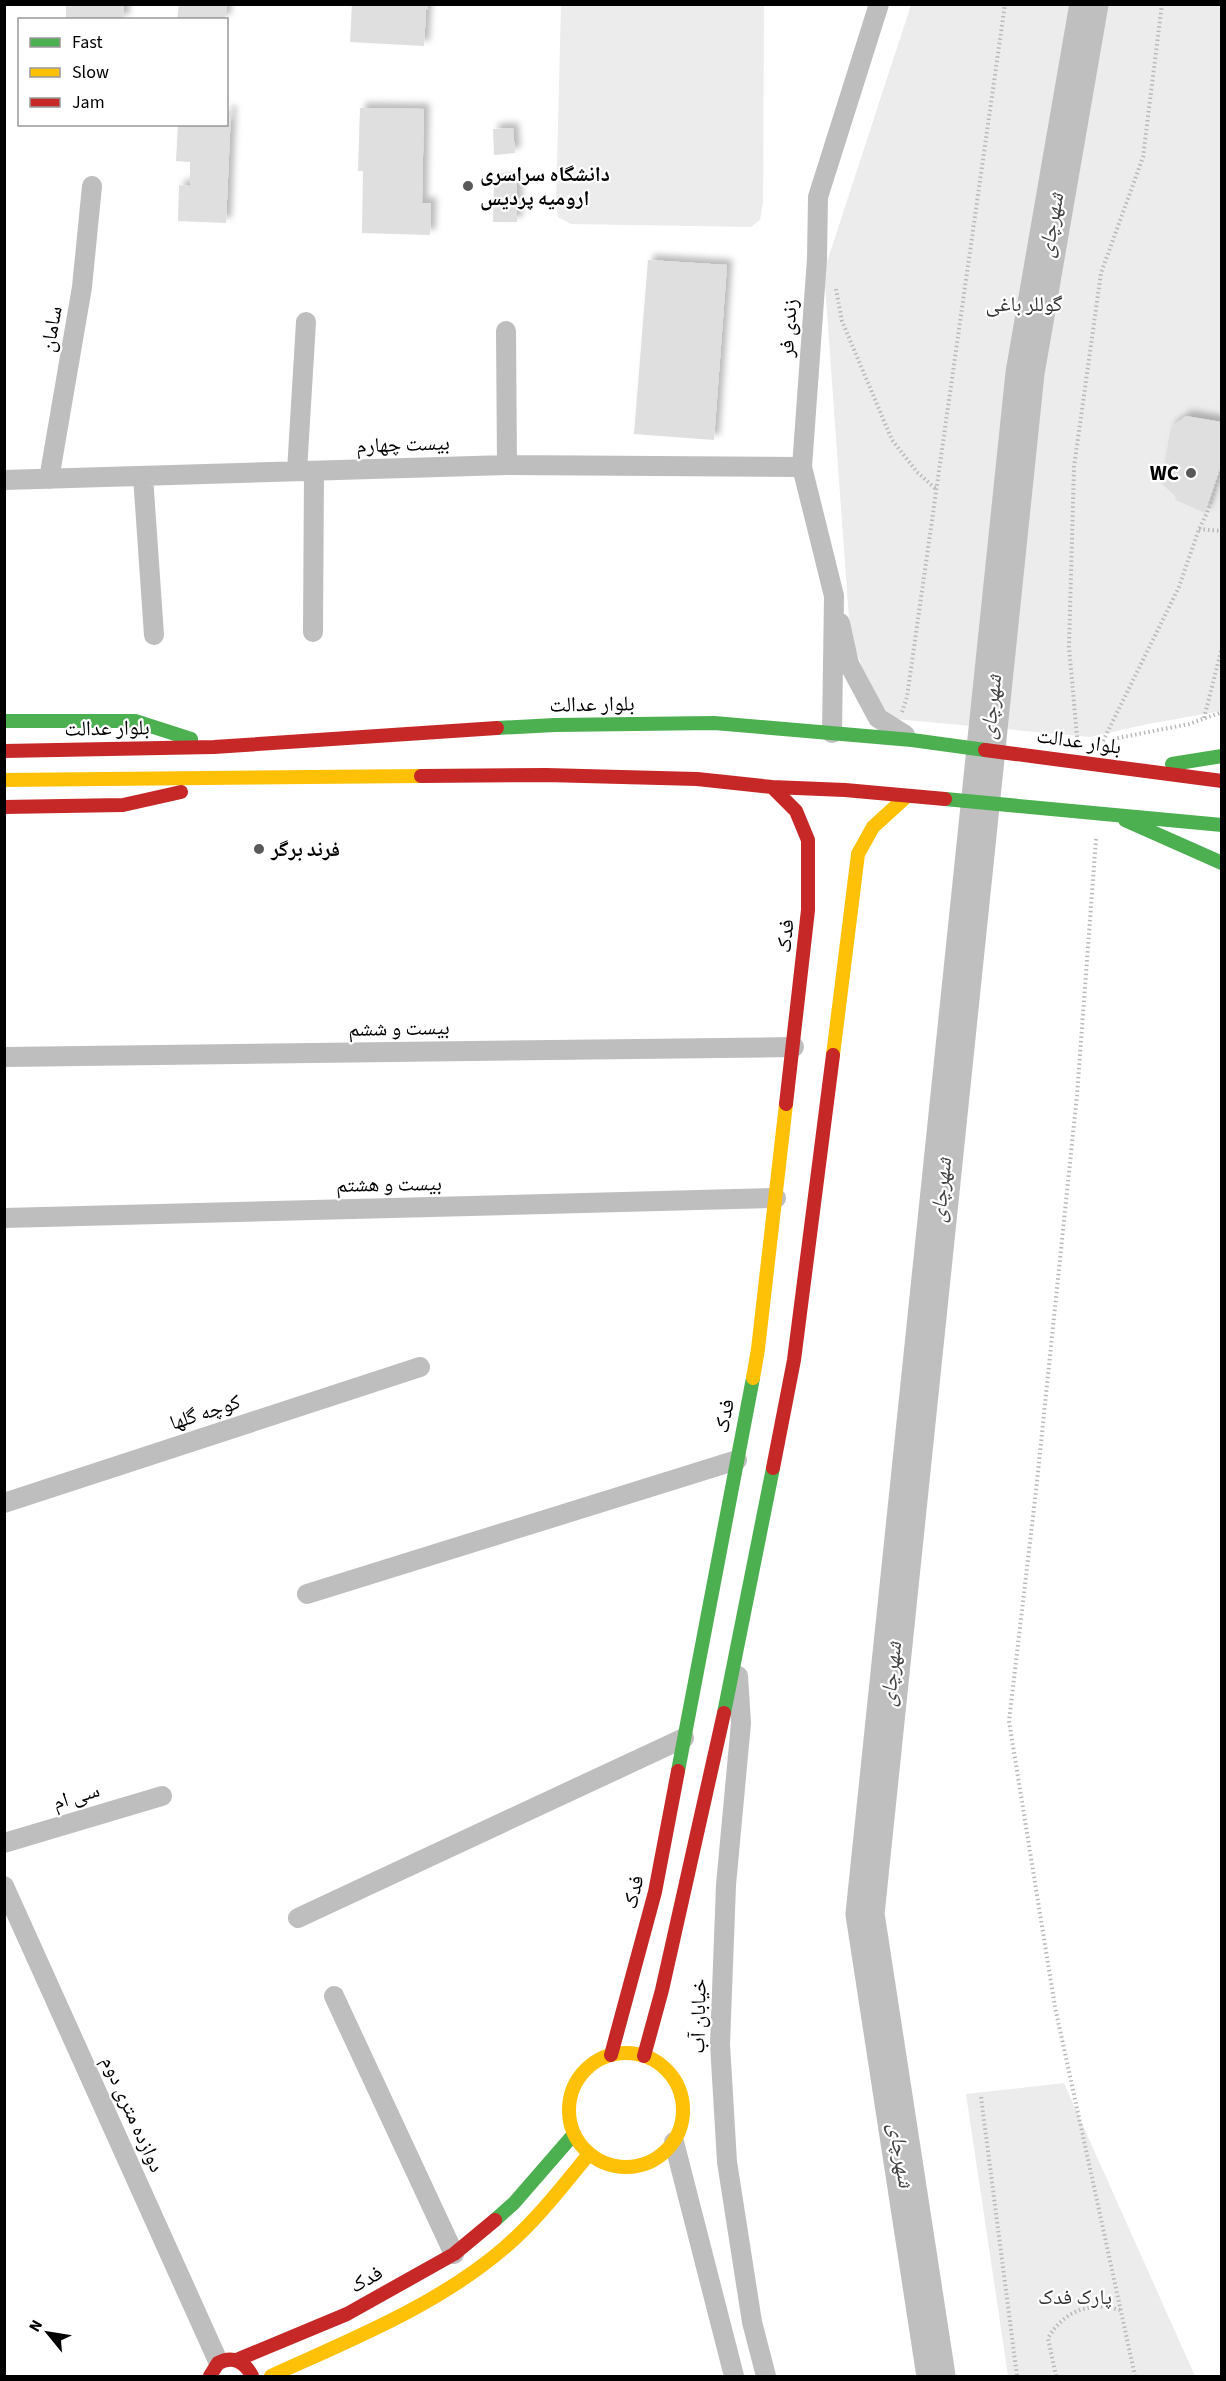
<svg xmlns="http://www.w3.org/2000/svg" width="1226" height="2381" font-family="'Source Sans 3','Noto Naskh Arabic',sans-serif">
  <style>
    .green { fill: #ececec }
    .lines { fill: none; stroke-linecap: round; stroke-linejoin: round }
    .river { stroke: #bfbfbf; stroke-width: 39 }
    .building { fill: #dfdfdf; filter: url(#shadow) }
    .path { stroke: #b9b9b9; stroke-width: 4; stroke-dasharray: 1.5 3; stroke-linecap: butt }
    .street { stroke: #bebebe; stroke-width: 20 }
    .fast { stroke: #4caf50; stroke-width: 14 }
    .slow { stroke: #ffc107; stroke-width: 14 }
    .jam { stroke: #c62828; stroke-width: 14 }
    .poi-dot { fill: #595959; stroke: #fff; stroke-width: 2 }
    .labels { text-anchor: middle; stroke-width: 4.5; stroke-linejoin: round; paint-order: stroke }
    .poi-label { font-size: 21px; font-weight: bold; fill: #000; stroke: #fff; text-anchor: start }
    .park-label { font-size: 21px; fill: #333; stroke: #fff }
    .street-label { font-size: 21px; fill: #000; stroke: #fff }
    .water-label { font-size: 22px; font-style: italic; fill: #444; stroke: #fff }
  </style>
  <defs>
    <filter id="shadow"><feDropShadow dx="5.5" dy="-5.5" stdDeviation="3" flood-color="#0004"/></filter>
  </defs>
  <rect width="100%" height="100%" fill="#fff"/>
  <path class="green" d="M561,5H764L763,202L760,220L751,227L571,224L558,217L556,205Z
    M911,5H1221V711L1148,724L1090,737L895,719L878,704L867,682L850,633L824,271Z
    M1064,2083L1195,2376H1008L966,2094Z"/>
  <g class="lines">
    <path class="river" d="M936,2376L865,1914L1025,373L1089,4"/>
  </g>
  <path class="building" d="M66,4H124V20H66Z
    M179,4H227L225,20H177Z
    M352,4H428V10H426L424,46L350,42Z
    M360,108L424,109L422,203H431L430,235L362,233L363,171H358Z
    M226,111H231L226,223L178,221L179,185L190,186V162L176,161L178,124H226Z
    M513,128L515,153L494,155L493,129Z
    M494,180H517V222H493Z
    M648,260L727,265L714,440L634,434Z
    M1186,416L1222,422V463L1205,513L1176,500L1175,496L1161,483L1171,427Z"/>
  <g class="lines">
    <path class="path" d="M836,289L842,321L892,440L917,472L936,489
      M1199,529L1222,531
      M902,712L907,697L1005,4
      M1204,718L1222,647
      M1077,737L1069,647L1074,467L1101,273L1143,157L1162,4
      M1113,739L1189,724L1222,712
      M1103,741L1179,587L1199,529L1207,513L1222,468
      M1096,839L1077,1095L1036,1491L1009,1721L1055,2007L1135,2376
      M981,2097L1017,2376
      M1056,2376L1048,2338C1064,2311 1090,2301 1120,2310"/>
    <path class="street" d="M506,331L507,465
      M297,471L306,322
      M143,476L154,635
      M49,479L82,287L92,186
      M4,480L507,465L802,467
      M840,623L849,664L878,718L905,735
      M313,632L314,471
      M832,733L834,596L802,467L817,259L818,197L879,4
      M4,1057L794,1047
      M4,1218L776,1198
      M4,1503L420,1367
      M307,1594L737,1460
      M738,1676L741,1723L726,1885L720,2044L727,2162L752,2322L766,2376
      M4,1843L162,1796
      M4,1886L218,2361
      M298,1918L684,1738
      M334,1996L454,2254
      M674,2142L734,2376"/>
    <path class="fast" d="M4,721H135L191,739
      M497,728L555,725L714,723L912,740L985,750
      M1172,764L1222,756
      M945,799L1222,825
      M1125,820L1222,863
      M724,1713L773,1468
      M678,1771L753,1378
      M495,2220L514,2203L574,2134"/>
    <path class="slow" d="M4,780L421,776
      M833,1055L858,854L873,827L907,796
      M753,1378L758,1349L786,1104
      M569 2110a57 57 0 1 1 114 0a57 57 0 1 1-114 0Z
      M271,2376C350,2340 436,2306 503,2249C536,2221 562,2187 589,2154"/>
    <path class="jam" d="M985,750L1222,781
      M4,751L214,747L497,728
      M421,776L546,775L697,779L772,787L845,790L945,799
      M772,787L796,811L808,840V910L786,1104
      M4,807L123,805L181,792
      M773,1468L794,1360L833,1055
      M611,2055L655,1892L678,1771
      M644,2056L662,1990L724,1713
      M239,2359L347,2314L454,2254L495,2220
      M210,2376L218,2363C233,2355 245,2362 252,2376"/>
  </g>
  <g class="poi-dot">
    <circle cx="468" cy="186" r="6"/>
    <circle cx="1191" cy="473" r="6"/>
    <circle cx="259" cy="849" r="6"/>
  </g>
  <g class="labels">
    <g class="poi-label">
      <text x="480" y="181">دانشگاه سراسری<tspan x="480" dy="24">ارومیه پردیس</tspan></text>
      <text x="1179" y="480" text-anchor="end">WC</text>
      <text x="271" y="856">فرند برگر</text>
    </g>
    <g class="park-label">
      <text x="1024" y="311">گوللر باغی</text>
      <text x="1075" y="2304">پارک فدک</text>
    </g>
    <g class="street-label">
      <text transform="translate(788 328) rotate(-86)" y="7">زندی فر</text>
      <text transform="translate(51 329) rotate(-80)" y="7">سامان</text>
      <text transform="translate(403 444) rotate(-2)" y="7">بیست چهارم</text>
      <text transform="translate(592 704) rotate(-1)" y="7">بلوار عدالت</text>
      <text transform="translate(107 728) rotate(-1)" y="7">بلوار عدالت</text>
      <text transform="translate(1079 741) rotate(8)" y="7">بلوار عدالت</text>
      <text transform="translate(785 936) rotate(-84)" y="7">فدک</text>
      <text transform="translate(399 1028) rotate(-1)" y="7">بیست و ششم</text>
      <text transform="translate(389 1184) rotate(-1)" y="7">بیست و هشتم</text>
      <text transform="translate(205 1412) rotate(-18)" y="7">کوچه گلها</text>
      <text transform="translate(724 1416) rotate(-79)" y="7">فدک</text>
      <text transform="translate(76 1796) rotate(-17)" y="7">سی ام</text>
      <text transform="translate(633 1892) rotate(-77)" y="7">فدک</text>
      <text transform="translate(698 2016) rotate(-89)" y="7">خیابان آب</text>
      <text transform="translate(133 2114) rotate(66)" y="7">دوازده متری دوم</text>
      <text transform="translate(366 2279) rotate(-29)" y="7">فدک</text>
    </g>
    <g class="water-label">
      <text transform="translate(1050 225) rotate(-80)" y="8">شهرچای</text>
      <text transform="translate(990 707) rotate(-84)" y="8">شهرچای</text>
      <text transform="translate(940 1190) rotate(-84)" y="8">شهرچای</text>
      <text transform="translate(890 1674) rotate(-84)" y="8">شهرچای</text>
      <text transform="translate(902 2155) rotate(81)" y="8">شهرچای</text>
    </g>
  </g>
  <rect width="1226" height="2381" fill="none" stroke="#000000" stroke-width="12"/>
  <rect x="18" y="18" width="210" height="108" fill="#ffffff" stroke="#999999" stroke-width="1.5"/>
  <rect x="30" y="38" width="30" height="9" fill="#4caf50" stroke="#999999" stroke-width="1.5"/>
  <text x="72" y="48" font-size="18" fill="#000000">Fast</text>
  <rect x="30" y="68" width="30" height="9" fill="#ffc107" stroke="#999999" stroke-width="1.5"/>
  <text x="72" y="78" font-size="18" fill="#000000">Slow</text>
  <rect x="30" y="98" width="30" height="9" fill="#c62828" stroke="#999999" stroke-width="1.5"/>
  <text x="72" y="108" font-size="18" fill="#000000">Jam</text>
  <g transform="translate(48 2333) rotate(300)" stroke="#ffffff" stroke-width="4.5" paint-order="stroke">
  <path d="M0-4.5L10 22L0 15L-10 22Z" fill="#000000"/>
  <text y="-9" font-size="16" font-weight="bold" text-anchor="middle" fill="#000000">N</text>
  </g>
</svg>
